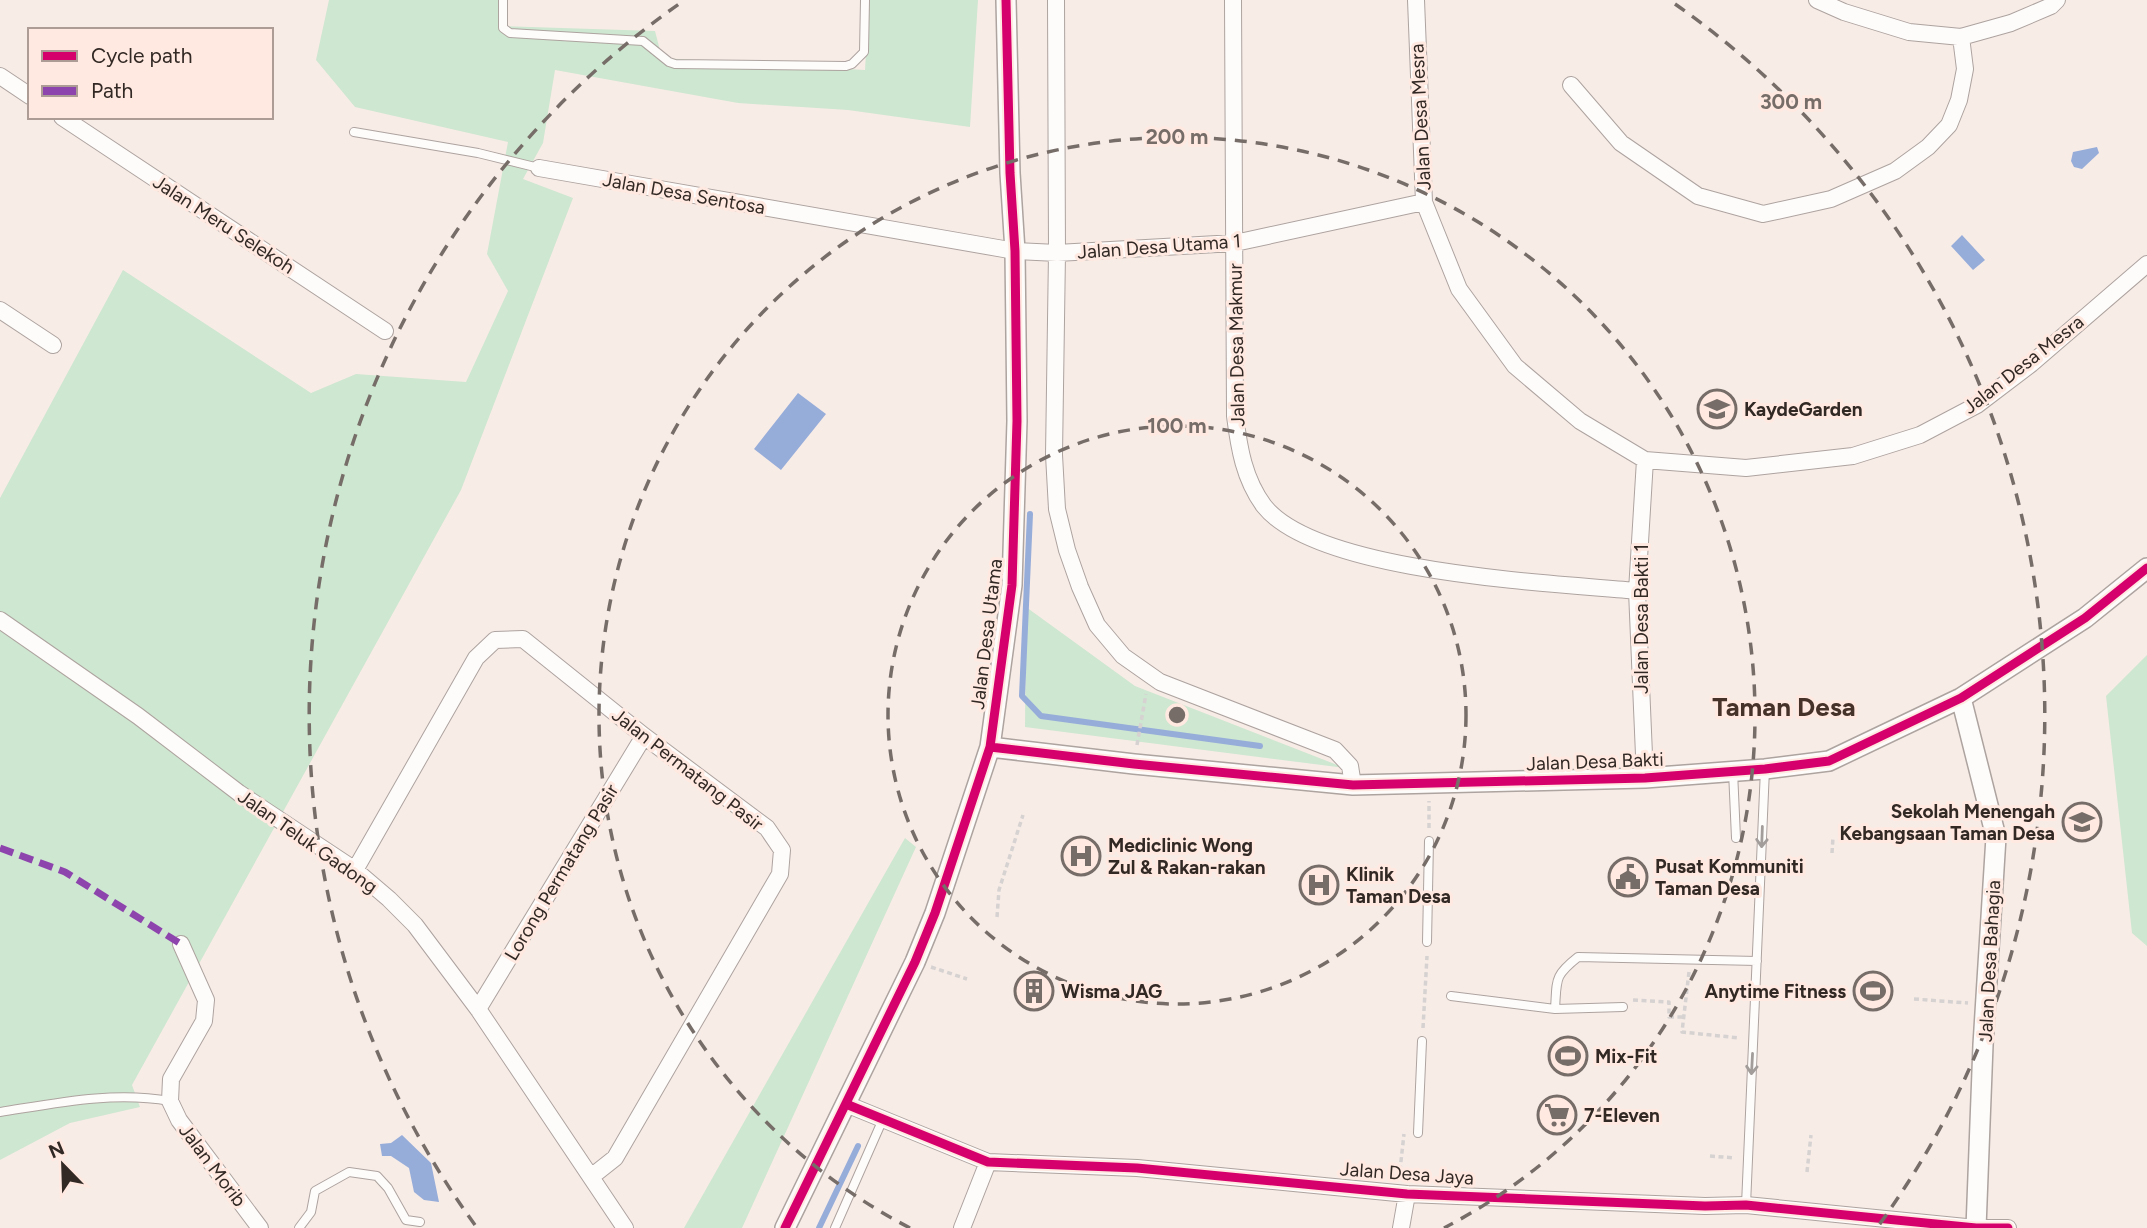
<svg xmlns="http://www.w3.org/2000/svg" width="2147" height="1228" font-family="Figtree,sans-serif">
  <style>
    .green { fill: #cee7d1 }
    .water { fill: #97add9 }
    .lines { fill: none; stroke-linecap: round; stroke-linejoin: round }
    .stream { stroke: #97add9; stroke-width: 6 }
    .service-casing { stroke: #ada39f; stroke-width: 10 }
    .minor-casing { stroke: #ada39f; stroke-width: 18 }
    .tertiary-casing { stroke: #ada39f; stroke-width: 22 }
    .path { stroke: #d5d2d1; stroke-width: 3.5; stroke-dasharray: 5 3.5; stroke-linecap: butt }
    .service { stroke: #fefcfb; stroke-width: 8 }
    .minor { stroke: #fefcfb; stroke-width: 16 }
    .tertiary { stroke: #fefcfb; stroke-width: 19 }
    .quiet { stroke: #8e44ad; stroke-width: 7; stroke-dasharray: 14 7; stroke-linecap: butt }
    .cycleway-casing { stroke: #ffe9e0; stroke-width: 13 }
    .cycleway { stroke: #d6006c; stroke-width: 9 }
    .oneway { stroke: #a29d9a }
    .ring { fill: none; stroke: #776d68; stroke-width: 3.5; stroke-dasharray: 12 9 }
    .labels { text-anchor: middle; stroke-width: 6; stroke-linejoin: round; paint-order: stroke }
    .street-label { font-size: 19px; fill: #322824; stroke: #ffe9e0 }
    .poi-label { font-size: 19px; font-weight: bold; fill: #322824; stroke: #ffe9e0; text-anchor: start }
    .district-label { font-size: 26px; font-weight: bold; fill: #47322a; stroke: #ffe9e0 }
    .centre { fill: #776d68; stroke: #ffe9e0; stroke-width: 3.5 }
    .ring-label { font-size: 21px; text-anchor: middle; font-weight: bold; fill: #776d68; stroke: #ffe9e0; stroke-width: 6; stroke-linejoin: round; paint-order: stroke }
  </style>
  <rect width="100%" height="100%" fill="#f8ece7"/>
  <path class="green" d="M329,0H505L498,26L655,31L662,58L865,70L869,0H978L970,127L848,110L738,103L555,70L543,143L523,179L573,198L461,490L132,1085L140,1107L70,1123L0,1160V498L123,270L311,393L356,374L466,382L508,291L487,254L508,142L355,107L316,60Z
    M1026,607L1135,686L1345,768L1025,727Z
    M2147,655V946L2132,933L2106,696Z
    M905,838L916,847L742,1228H684Z"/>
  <path class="water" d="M2097,147L2099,153L2082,169L2074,167L2071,161L2073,152Z
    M1962,235L1985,260L1973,270L1951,246Z
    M798,393L826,414L781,470L754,449Z
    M402,1135L431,1163L439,1202L424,1200L414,1192L409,1168L391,1156H382L380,1144L391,1143Z"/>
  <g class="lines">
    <path class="stream" d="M1030,514L1022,696L1041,716L1260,746
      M819,1228L858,1146"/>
    <defs>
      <path id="service" d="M503,0V28L510,33L643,41L669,62L675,64L846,66L852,64L864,52L865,0
        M354,132L478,153L539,168
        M1733,771L1736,838
        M1427,942L1429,841
        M1451,996L1555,1009L1623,1007
        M1555,1009C1557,979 1554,976 1578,957L1757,961
        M0,1112C57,1103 113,1091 170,1101
        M1418,1133L1422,1041
        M1746,1205L1765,769
        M299,1228L311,1212L315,1191L349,1172L377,1176L388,1188L406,1220L420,1222
        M835,1228L883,1119"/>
      <path id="minor" d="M1056,0L1057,253L1054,455L1057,509L1067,550L1080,587L1097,625L1123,656L1160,682L1335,750L1350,766L1353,785
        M1233,0L1235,416C1239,448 1244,479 1264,506C1317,573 1552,583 1637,591
        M1416,0L1424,202L1459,289L1515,366L1580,421L1645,460L1746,468L1853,456L1920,435L1977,405L2031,364L2147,264
        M1817,0L1844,12L1909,32L1961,37L2011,23L2051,6L2057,0
        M0,76L30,96
        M1571,85L1621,143L1698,196L1763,214L1831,199L1895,171L1928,147L1949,125L1959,100L1965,69L1961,37
        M62,117L385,331
        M539,168L1015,251L1057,253L1235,243L1424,202
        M0,310L53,345
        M1645,460L1637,591L1645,778
        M0,620L138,716L239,793L355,870L389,899L415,925L478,1009L625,1228
        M355,870L476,658L495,640L523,639L644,736L767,828L782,850L780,874L615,1158L591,1177
        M181,944L206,1000L204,1021L171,1079L170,1101L179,1120L260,1228
        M478,1009L644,736
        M846,1104L988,1162L1137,1168L1407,1194L1705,1206L1746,1205L1976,1228H2008
        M962,1228L988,1162
        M1401,1228L1407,1194"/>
      <path id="tertiary" d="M1961,698L1996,837L1983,1045L1976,1228
        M990,747L1134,764L1353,785L1645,778L1765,769L1829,761L1961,698L2085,618L2147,568
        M785,1228L915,962L935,913L990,747L1012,585L1017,421L1015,251L1010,173L1006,0"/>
    </defs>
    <use href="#service" class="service-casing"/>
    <use href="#minor" class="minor-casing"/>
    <use href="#tertiary" class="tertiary-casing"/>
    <path class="path" d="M1137,745L1146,694
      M1429,828V801
      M1832,853L1833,837
      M997,917L999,890L1023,815
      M931,967L967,979
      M1689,972L1682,1032L1740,1038
      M1914,999L1968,1003
      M1633,1000L1669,1002V1017H1685
      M1423,1028L1427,956
      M1710,1156L1735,1158
      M1807,1172L1811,1135
      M1399,1179L1404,1134"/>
    <use href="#service" class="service"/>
    <use href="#minor" class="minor"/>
    <use href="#tertiary" class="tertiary"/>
    <path class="quiet" d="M0,848L65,872L181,944"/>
    <defs>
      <path id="cycleway" d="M990,747L1134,764L1353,785L1645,778L1765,769L1829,761L1961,698L2085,618L2147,568
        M846,1104L988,1162L1137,1168L1407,1194L1705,1206L1746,1205L1976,1228H2008
        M785,1228L915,962L935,913L990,747L1012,585L1017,421L1015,251L1010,173L1006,0"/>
    </defs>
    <use href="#cycleway" class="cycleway-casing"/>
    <use href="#cycleway" class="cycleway"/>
  </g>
  <defs><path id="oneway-shaft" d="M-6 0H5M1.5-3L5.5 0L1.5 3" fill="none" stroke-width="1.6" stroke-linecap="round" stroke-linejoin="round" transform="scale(1.75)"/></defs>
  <g class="oneway">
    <use href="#oneway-shaft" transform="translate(1762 837) rotate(92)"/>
    <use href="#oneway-shaft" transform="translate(1752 1064) rotate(93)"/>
  </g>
  <g class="ring">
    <circle cx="1177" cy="715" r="289"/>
    <path d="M910 1228A578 578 0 1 1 1444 1228"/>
    <path d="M475 1225A868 868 0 0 1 679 4M1675 4A868 868 0 0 1 1879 1225"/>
  </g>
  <defs>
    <symbol id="school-ring" viewBox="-11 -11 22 22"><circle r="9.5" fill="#ffe9e0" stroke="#776d68" stroke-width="1.5"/><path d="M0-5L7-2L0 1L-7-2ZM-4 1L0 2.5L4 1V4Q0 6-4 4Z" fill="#776d68"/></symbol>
    <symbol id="hospital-ring" viewBox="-11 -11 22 22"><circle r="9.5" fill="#ffe9e0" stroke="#776d68" stroke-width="1.5"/><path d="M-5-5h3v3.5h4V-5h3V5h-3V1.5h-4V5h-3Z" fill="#776d68"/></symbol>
    <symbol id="civic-ring" viewBox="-11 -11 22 22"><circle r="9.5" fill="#ffe9e0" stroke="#776d68" stroke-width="1.5"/><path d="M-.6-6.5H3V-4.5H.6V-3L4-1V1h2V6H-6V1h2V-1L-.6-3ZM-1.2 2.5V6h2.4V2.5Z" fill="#776d68"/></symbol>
    <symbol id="building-ring" viewBox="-11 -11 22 22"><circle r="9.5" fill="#ffe9e0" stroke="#776d68" stroke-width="1.5"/><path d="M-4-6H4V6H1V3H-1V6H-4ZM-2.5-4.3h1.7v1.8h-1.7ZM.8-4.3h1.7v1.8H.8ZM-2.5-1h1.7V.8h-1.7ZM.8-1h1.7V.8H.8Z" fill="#776d68"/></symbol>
    <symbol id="stadium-ring" viewBox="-11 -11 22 22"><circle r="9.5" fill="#ffe9e0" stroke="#776d68" stroke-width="1.5"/><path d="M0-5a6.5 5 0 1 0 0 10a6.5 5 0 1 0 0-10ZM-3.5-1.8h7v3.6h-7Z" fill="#776d68"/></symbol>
    <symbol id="supermarket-ring" viewBox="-11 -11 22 22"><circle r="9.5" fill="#ffe9e0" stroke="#776d68" stroke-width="1.5"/><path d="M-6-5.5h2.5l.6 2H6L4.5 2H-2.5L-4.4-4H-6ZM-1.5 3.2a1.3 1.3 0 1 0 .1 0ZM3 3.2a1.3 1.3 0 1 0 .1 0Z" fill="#776d68"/></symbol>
  </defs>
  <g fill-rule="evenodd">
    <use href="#school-ring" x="1695" y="387" width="44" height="44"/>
    <use href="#school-ring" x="2060" y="800" width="44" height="44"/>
    <use href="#hospital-ring" x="1059" y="834" width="44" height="44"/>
    <use href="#civic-ring" x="1606" y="855" width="44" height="44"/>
    <use href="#hospital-ring" x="1297" y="863" width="44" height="44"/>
    <use href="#building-ring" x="1012" y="969" width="44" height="44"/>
    <use href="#stadium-ring" x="1851" y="969" width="44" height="44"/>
    <use href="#stadium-ring" x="1546" y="1034" width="44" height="44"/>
    <use href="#supermarket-ring" x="1535" y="1093" width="44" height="44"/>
  </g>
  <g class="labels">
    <g class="street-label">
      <text transform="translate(1420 117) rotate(-93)" y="7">Jalan Desa Mesra</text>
      <text transform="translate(684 193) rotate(10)" y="7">Jalan Desa Sentosa</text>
      <text transform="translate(224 224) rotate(33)" y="7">Jalan Meru Selekoh</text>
      <text transform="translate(1159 246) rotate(-4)" y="7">Jalan Desa Utama 1</text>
      <text transform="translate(1236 345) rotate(-91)" y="7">Jalan Desa Makmur</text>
      <text transform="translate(2023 364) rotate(-38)" y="7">Jalan Desa Mesra</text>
      <text transform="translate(1641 619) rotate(-90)" y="7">Jalan Desa Bakti 1</text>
      <text transform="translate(986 634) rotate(-83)" y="7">Jalan Desa Utama</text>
      <text transform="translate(1595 761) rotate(-2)" y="7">Jalan Desa Bakti</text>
      <text transform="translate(688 769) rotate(38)" y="7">Jalan Permatang Pasir</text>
      <text transform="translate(308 841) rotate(35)" y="7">Jalan Teluk Gadong</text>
      <text transform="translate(561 872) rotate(-59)" y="7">Lorong Permatang Pasir</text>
      <text transform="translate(1989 961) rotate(-87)" y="7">Jalan Desa Bahagia</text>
      <text transform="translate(213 1165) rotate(53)" y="7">Jalan Morib</text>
      <text transform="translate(1407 1173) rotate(4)" y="7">Jalan Desa Jaya</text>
    </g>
    <g class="poi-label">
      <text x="1744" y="416">KaydeGarden</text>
      <text x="2055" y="818" text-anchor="end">Sekolah Menengah<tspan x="2055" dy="22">Kebangsaan Taman Desa</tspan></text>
      <text x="1108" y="852">Mediclinic Wong<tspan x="1108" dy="22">Zul &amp; Rakan-rakan</tspan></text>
      <text x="1655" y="873">Pusat Kommuniti<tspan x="1655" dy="22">Taman Desa</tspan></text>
      <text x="1346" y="881">Klinik<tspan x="1346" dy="22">Taman Desa</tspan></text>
      <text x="1061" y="998">Wisma JAG</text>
      <text x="1846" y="998" text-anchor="end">Anytime Fitness</text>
      <text x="1595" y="1063">Mix-Fit</text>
      <text x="1584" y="1122">7-Eleven</text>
    </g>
    <g class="district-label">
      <text x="1784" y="716">Taman Desa</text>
    </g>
  </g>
  <circle cx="1177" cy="715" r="10" class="centre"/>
  <g class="ring-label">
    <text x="1791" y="109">300 m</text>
    <text x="1177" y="144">200 m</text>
    <text x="1177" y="433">100 m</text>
  </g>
  <rect x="28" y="28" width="245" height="91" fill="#ffe9e0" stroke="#ad9c95" stroke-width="2"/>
  <rect x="42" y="51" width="35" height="10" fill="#d6006c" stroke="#ad9c95" stroke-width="2"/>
  <text x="91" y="63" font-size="21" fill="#322824">Cycle path</text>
  <rect x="42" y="86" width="35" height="10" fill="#8e44ad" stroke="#ad9c95" stroke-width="2"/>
  <text x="91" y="98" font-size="21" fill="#322824">Path</text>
  <g transform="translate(63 1165) rotate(337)" stroke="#ffe9e0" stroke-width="5" paint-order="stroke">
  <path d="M0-5L12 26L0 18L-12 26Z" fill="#322824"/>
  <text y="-10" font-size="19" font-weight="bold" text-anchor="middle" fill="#322824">N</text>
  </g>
</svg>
